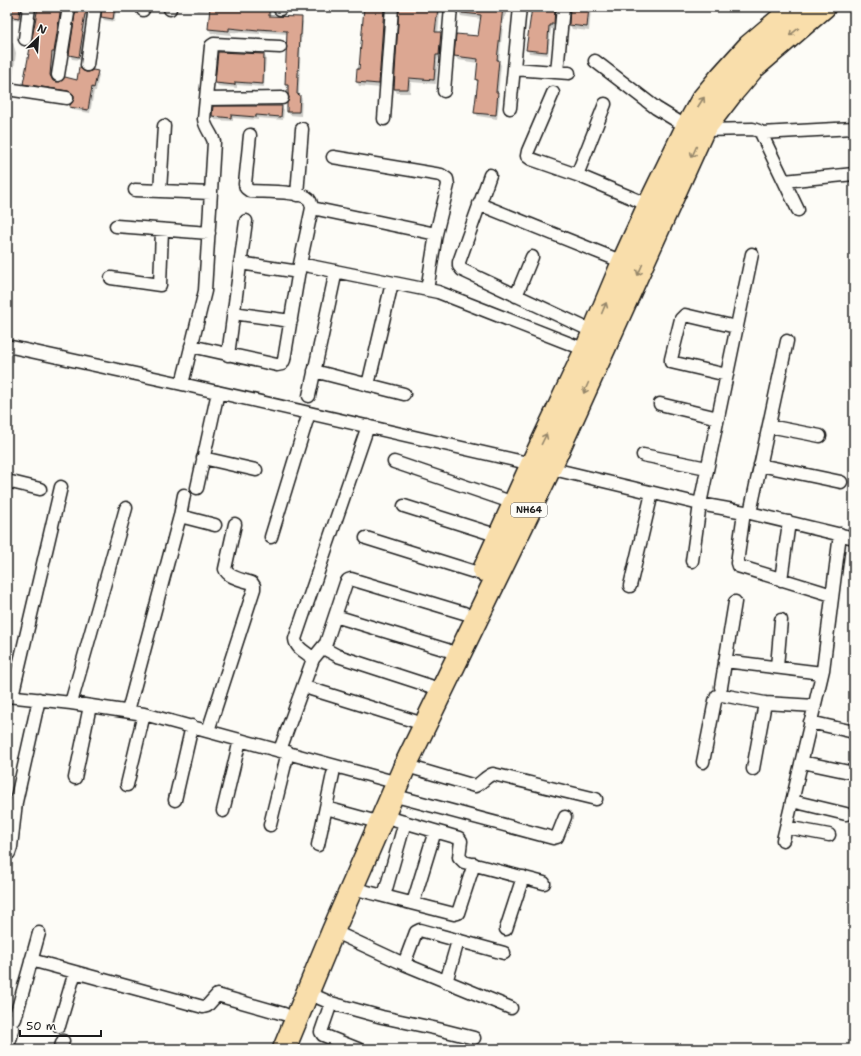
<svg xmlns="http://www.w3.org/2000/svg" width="861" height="1056" font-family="'Shantell Sans',sans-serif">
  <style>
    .shadow { fill: #0003 }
    .building { fill: #dca792; stroke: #1c1c1c }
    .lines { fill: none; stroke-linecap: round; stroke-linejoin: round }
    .street-casing { stroke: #1c1c1c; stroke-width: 15 }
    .highway-casing { stroke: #1c1c1c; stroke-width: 25 }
    .street { stroke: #fdfcf7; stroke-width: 12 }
    .highway { stroke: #f9deab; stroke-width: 22 }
    .oneway { stroke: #96876b }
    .labels { text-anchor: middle; stroke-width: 3; stroke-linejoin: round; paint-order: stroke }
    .shield { fill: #fdfcf7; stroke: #605f5e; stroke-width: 1 }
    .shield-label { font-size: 9px; font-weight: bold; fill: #1c1c1c }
  </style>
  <rect width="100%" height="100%" fill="#fdfcf7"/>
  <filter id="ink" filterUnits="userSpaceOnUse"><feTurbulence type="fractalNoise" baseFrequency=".025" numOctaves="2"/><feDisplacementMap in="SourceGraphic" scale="8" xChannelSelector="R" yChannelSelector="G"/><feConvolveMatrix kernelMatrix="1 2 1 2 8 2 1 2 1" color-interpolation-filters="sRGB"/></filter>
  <g filter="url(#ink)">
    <path class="shadow" d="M7,7H22L20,21L7,19Z
      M39,7H65L56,56L54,55L51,79L52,81L57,83L78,81L85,73L97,72L99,75L96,91H94L90,113L73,110L71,107L75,97L71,94L26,87L24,84Z
      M77,7H91L88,17H86L83,34L85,36L81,60L72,59L70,55Z
      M103,7H117L114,22L104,20L102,17Z
      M179,7H212V10L197,11L195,8L180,9Z
      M230,7H271L270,17L301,18L303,22L302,38H301L299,95L302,99L301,116L290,115L288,111L291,98L286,85L288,34L260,32V34L231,32V35L211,33L209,29L210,17Z
      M365,7H389L381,88L359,86L357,82L360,70Z
      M400,7H439L440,13L438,33H441L443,37L441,59L438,58L436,84L411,82L410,93H397L395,89Z
      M459,7H507L506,17H504L499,62L501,65L498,94L500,97L497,119L478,116L475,112L478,83L477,80L478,63L458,60L455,56L457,35L479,37L481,19L461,16L459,12Z
      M532,7H557L556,27H553V29H551L548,55L529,53L527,49Z
      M571,7H590L591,10L589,31L572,29L570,25Z
      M7,42L13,43L16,53L12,85L7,84Z
      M264,55L266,58L264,87L237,85V88L218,86L216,83Z
      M282,107L284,110L283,120L258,118V120L233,118V121L215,120L213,116Z"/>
    <path class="building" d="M7,7H20L19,18L7,16Z
      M38,7H61L54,52H52L50,75L53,81L60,82L65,77L77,80L79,67L86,72H89L93,70L98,71L94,88L92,87L88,110L69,107L74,99V95L68,91L23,84Z
      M76,7H87L86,14H85L82,31L83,32L79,57L69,55Z
      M102,7H115L113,19L101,17Z
      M210,7H269V16L302,17L301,35H300L297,94L300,95L299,112H287V103L289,98L288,93V85H285L287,31L258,29V31L229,28V31L208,29Z
      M364,7H384L379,84L356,82L357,69H359Z
      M399,7L438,8L435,32H441L439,55H436L434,80L409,78L408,89H394Z
      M462,7H503L497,60H499L496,92H498L496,115L474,113L478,80H476L478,59L454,56L456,34L478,36L481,15L462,13Z
      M532,7H555L554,24H551V26H549L547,52L526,50Z
      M570,7H589L587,27L569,25Z
      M218,52L264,54L263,84L235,82V85L215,83Z
      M213,106H282L281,117L256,115V117L231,115V118L212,116Z"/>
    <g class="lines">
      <defs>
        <path id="street" d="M170,9V7
          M280,9V7
          M143,10V7
          M25,39L29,7
          M595,61L656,108L687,127
          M87,65L95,7
          M514,69L569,73
          M557,72L563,7
          M58,75L69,7
          M7,89L67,98
          M444,91L451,7
          M553,93L528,151L527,156L531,159L577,175L649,205
          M206,99L282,98
          M510,108L520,7
          M384,119L392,7
          M703,130L753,129L759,131L761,133L798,210
          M761,133L854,128
          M333,157L441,175L447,179L448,185L436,234L427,290
          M490,175L459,262V266L462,270L594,332
          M577,175L605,104
          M784,181L854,174
          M135,190L211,193
          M160,191L164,126
          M297,195L302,129
          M479,204L623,262
          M312,208L436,234
          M116,226L209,233
          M240,263L299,272
          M300,264L438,292L586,350
          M111,278L160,285L162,230
          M516,296L532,257
          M233,313L291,321
          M7,346L182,384L532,464L700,504L750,513L854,538
          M191,346L277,365L282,364L284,360L300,264L312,208C311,203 311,200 306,197C295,191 263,192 250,191L246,188L245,184L250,135
          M228,355L246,221
          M314,371L404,394
          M727,375L675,363L671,362V359L681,319L685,315L736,327
          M182,384L205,291L214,142C212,134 205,128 204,119L211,46L214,44L280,47
          M368,385L392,283
          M309,396L336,271
          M660,404L718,418
          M769,426L820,436
          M643,455L707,468
          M203,458L256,470
          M394,462L514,503
          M760,465L841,482
          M7,481L40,489
          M197,488L218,392
          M404,506L499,536
          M744,512L737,563L738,566L832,595
          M750,513L787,341
          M180,516L215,525
          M271,537L309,413
          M366,538L481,574
          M692,561L700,504L752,254
          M781,580L789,522
          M630,586L652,493
          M335,616L447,650
          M323,648L338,656L430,686
          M313,659L326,643L346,583L348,580L351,579L464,613
          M725,661L822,673
          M777,667L781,620
          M721,687L735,602
          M311,689L414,721
          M7,696L71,703L144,714L398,783
          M12,696L61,487
          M71,703L126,508
          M128,711L180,516L184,495
          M810,722L854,732
          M208,731L254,589V586L252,583C244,580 228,578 225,569L235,524
          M280,750L313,659C307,652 296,649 295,639L368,426
          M703,762L715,701L717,696L722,695L765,703L815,706
          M802,762L854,773
          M400,764L475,786C482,783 486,776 493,774L596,799
          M753,769L765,703
          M75,778L90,706
          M127,785L144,714
          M392,795L553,838L557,837L565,817
          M175,800L192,726
          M792,801L846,814
          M326,808L370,820
          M223,811L240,740
          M383,816L459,838L461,841L459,857L464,862L544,883
          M270,825L288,752
          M786,827L829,835
          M783,840L823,670L840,534
          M318,845L333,774
          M7,854L9,853L11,847L16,802L39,699
          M352,888L454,914L458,913L474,864
          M384,896L405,822
          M413,903L435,831
          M506,929L523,877
          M333,931L404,964L511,1008
          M31,960L203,1007L207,1006L217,995L284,1014
          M404,964L416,932L420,930L504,953
          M446,982L458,941
          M308,993L331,1003L382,1017L438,1029L474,1038
          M331,1003L321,1032L323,1035L358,1049
          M15,1019L39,933
          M59,1026L75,972
          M7,1027L13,1030L7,1049
          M60,1049L63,1041"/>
        <path id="highway" d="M484,570L532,464L586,350L623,262L649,205L687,127L702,100L721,77L749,46L795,7
          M284,1049L333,931L405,766L550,468L703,130L730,95L753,68L824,7"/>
      </defs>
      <use href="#street" class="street-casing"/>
      <use href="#highway" class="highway-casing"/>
      <use href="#street" class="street"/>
      <use href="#highway" class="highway"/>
    </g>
    <defs><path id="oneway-shaft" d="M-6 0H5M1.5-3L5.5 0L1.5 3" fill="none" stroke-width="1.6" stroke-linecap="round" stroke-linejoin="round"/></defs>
    <g class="oneway">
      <use href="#oneway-shaft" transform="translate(794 32) rotate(140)"/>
      <use href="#oneway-shaft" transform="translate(701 102) rotate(-57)"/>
      <use href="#oneway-shaft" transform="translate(694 152) rotate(114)"/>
      <use href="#oneway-shaft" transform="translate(640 270) rotate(114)"/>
      <use href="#oneway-shaft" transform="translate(604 308) rotate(-67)"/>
      <use href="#oneway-shaft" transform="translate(586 388) rotate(114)"/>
      <use href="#oneway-shaft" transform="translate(544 439) rotate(-64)"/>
    </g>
  </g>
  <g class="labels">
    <rect class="shield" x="511" y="503" width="36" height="14" rx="3"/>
    <g class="shield-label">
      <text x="529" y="513">NH64</text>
    </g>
  </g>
  <rect width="861" height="1056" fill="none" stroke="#fdfcf7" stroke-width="24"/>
  <rect x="12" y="12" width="837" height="1032" fill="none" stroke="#1c1c1c" stroke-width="1.5" filter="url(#ink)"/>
  <g transform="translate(38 38) rotate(25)" stroke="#fdfcf7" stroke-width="3" paint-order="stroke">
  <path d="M0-3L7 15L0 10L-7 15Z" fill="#1c1c1c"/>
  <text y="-6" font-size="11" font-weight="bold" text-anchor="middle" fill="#1c1c1c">N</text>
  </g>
  <path d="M20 1030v6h81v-6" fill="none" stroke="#1c1c1c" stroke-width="2"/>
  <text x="26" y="1030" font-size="12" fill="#1c1c1c" stroke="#fdfcf7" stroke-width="3" paint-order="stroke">50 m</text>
</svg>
